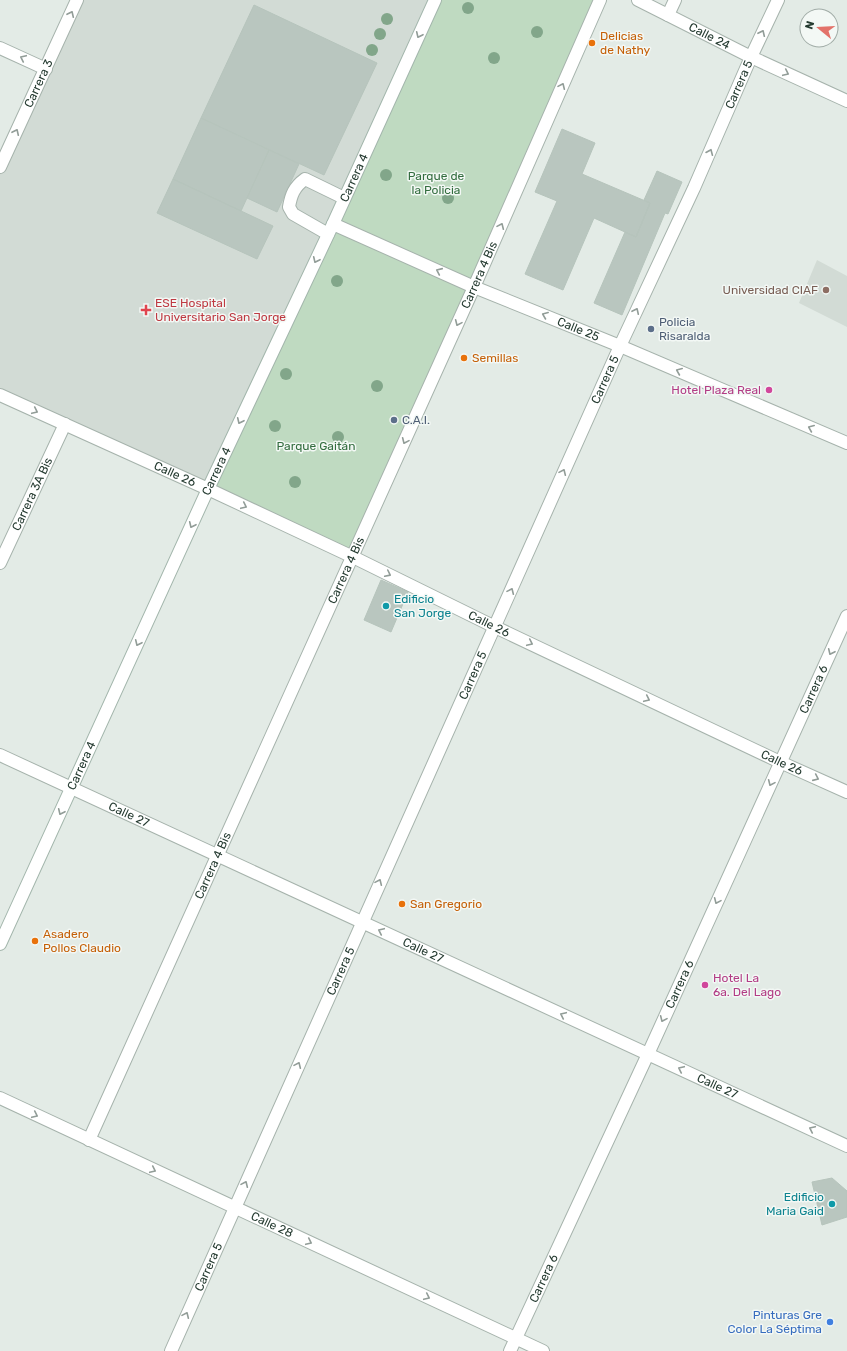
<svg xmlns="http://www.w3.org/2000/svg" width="847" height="1351" font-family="Rubik,sans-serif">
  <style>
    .built { fill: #d2dbd5 }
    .green { fill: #bfdac1 }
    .building { fill: #b9c6bf; stroke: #b6c4bc }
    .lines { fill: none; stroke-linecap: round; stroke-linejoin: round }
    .service-casing { stroke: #a6b3ac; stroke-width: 14 }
    .minor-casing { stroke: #a6b3ac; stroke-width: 14 }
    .tertiary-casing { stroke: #a6b3ac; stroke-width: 14 }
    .secondary-casing { stroke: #a3b6ac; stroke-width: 14 }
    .service { stroke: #fff; stroke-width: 12 }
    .minor { stroke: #fff; stroke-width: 12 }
    .tertiary { stroke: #fff; stroke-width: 12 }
    .secondary { stroke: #fff; stroke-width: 12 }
    .tree { fill: #82a68a }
    .oneway { stroke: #929d98 }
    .food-dot { fill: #e8710a; stroke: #f3f8f5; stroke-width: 1.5 }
    .education-dot { fill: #8d6e63; stroke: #f3f8f5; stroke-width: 1.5 }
    .health-dot { fill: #e0444e; stroke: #f3f8f5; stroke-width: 1.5 }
    .service-dot { fill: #5c6f8a; stroke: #f3f8f5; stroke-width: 1.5 }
    .hotel-dot { fill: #d1479c; stroke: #f3f8f5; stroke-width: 1.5 }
    .culture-dot { fill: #0f9aa8; stroke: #f3f8f5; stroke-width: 1.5 }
    .shop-dot { fill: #3f7fe0; stroke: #f3f8f5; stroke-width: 1.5 }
    .labels { text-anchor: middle; stroke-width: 3; stroke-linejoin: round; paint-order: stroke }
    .food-label { font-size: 12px; fill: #c56008; stroke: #f3f8f5; text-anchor: start }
    .street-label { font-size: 12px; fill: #253b31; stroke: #f3f8f5 }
    .park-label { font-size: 12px; fill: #336d3f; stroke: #f3f8f5 }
    .education-label { font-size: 12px; fill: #785e54; stroke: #f3f8f5; text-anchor: end }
    .health-label { font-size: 12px; fill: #be3a42; stroke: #f3f8f5; text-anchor: start }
    .service-label { font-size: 12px; fill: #4e5e75; stroke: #f3f8f5; text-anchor: start }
    .hotel-label { font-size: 12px; fill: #b23c85; stroke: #f3f8f5; text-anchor: end }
    .culture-label { font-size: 12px; fill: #0d838f; stroke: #f3f8f5; text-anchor: start }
    .shop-label { font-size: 12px; fill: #366cbe; stroke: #f3f8f5; text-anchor: end }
  </style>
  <rect width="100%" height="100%" fill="#e3ebe6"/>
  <path class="built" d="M77,0H435L208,489L0,395V167Z
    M817,260L847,276V327L799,303Z"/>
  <path class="green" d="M435,0H600L353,557L209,489Z"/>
  <path class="building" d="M254,5L377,63L324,175L201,118Z
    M201,118L269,150L241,211L173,179Z
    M562,129L595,143L582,174L650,203L636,237L594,218L563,290L525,274L557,201L535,192Z
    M269,150L299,164L277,212L247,198Z
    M657,171L682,182L668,214L665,213L622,315L594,303L625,232L636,237L650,203L644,200Z
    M173,179L273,226L257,259L157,213Z
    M381,580L408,592L391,632L364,620Z
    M832,1178L847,1191V1217L822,1225L812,1182Z"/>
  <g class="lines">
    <defs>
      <path id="service" d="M668,15L675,0
        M328,234L293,214L289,207C291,195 294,187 305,179L344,198"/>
      <g id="minor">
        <path id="s1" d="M638,0L751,57L847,101"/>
        <path d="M0,48L46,69"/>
        <path id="s2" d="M333,224L474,287L620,346L847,443"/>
        <path id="s3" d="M0,395L208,489L353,557L495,627L780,762L847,792"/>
        <path id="s4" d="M0,563L65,424"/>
        <path id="s5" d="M0,755L847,1146"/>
        <path id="s6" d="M0,1098L543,1351"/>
        <path id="s7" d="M89,1140L474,287L600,0"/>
        <path id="s8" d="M171,1351L620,346L694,188L751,57L778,0"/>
        <path id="s9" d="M510,1351L648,1054L847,616"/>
      </g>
      <g id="tertiary">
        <path id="s10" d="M0,167L77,0"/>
      </g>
      <g id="secondary">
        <path id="s11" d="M0,944L208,489L333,224L435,0"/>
      </g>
    </defs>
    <use href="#service" class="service-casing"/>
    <use href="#minor" class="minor-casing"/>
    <use href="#tertiary" class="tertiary-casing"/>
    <use href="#secondary" class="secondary-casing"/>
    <use href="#service" class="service"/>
    <use href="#minor" class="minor"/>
    <use href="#tertiary" class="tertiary"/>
    <use href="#secondary" class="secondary"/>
  </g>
  <g class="tree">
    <circle cx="468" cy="8" r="6"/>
    <circle cx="387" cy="19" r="6"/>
    <circle cx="537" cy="32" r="6"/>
    <circle cx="380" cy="34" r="6"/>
    <circle cx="372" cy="50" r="6"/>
    <circle cx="494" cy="58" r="6"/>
    <circle cx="386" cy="175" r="6"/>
    <circle cx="448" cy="198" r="6"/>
    <circle cx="337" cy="281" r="6"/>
    <circle cx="286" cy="374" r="6"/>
    <circle cx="377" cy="386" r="6"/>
    <circle cx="275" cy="426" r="6"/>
    <circle cx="338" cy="437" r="6"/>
    <circle cx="295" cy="482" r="6"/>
  </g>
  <defs><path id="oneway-chevron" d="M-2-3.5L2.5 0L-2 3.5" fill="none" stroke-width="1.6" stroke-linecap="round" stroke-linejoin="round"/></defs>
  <g class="oneway">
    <use href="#oneway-chevron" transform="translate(71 14) rotate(-65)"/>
    <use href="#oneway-chevron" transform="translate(762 33) rotate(-65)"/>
    <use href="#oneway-chevron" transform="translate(419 35) rotate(115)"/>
    <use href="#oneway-chevron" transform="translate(23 58) rotate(-155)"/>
    <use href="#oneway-chevron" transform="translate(786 73) rotate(25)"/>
    <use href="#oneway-chevron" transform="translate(562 86) rotate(-66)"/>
    <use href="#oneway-chevron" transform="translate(16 132) rotate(-65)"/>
    <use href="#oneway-chevron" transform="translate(710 152) rotate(-67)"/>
    <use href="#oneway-chevron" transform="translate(501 226) rotate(-66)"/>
    <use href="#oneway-chevron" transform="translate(316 260) rotate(115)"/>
    <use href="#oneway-chevron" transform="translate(439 271) rotate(-156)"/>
    <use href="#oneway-chevron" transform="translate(636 311) rotate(-65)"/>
    <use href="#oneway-chevron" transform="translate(545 315) rotate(-158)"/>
    <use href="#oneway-chevron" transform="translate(458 323) rotate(114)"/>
    <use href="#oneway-chevron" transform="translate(679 371) rotate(-157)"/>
    <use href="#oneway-chevron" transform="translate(35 411) rotate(25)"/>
    <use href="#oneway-chevron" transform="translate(240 421) rotate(115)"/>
    <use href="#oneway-chevron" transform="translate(811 428) rotate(-157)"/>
    <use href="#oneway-chevron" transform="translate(405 441) rotate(114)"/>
    <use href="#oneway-chevron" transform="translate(563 472) rotate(-66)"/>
    <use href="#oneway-chevron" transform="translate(244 506) rotate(25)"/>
    <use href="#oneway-chevron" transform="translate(192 525) rotate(115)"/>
    <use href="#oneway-chevron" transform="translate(388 574) rotate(26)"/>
    <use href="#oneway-chevron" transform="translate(511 591) rotate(-66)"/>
    <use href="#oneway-chevron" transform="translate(138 643) rotate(115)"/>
    <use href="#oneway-chevron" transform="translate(530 643) rotate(25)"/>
    <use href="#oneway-chevron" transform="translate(831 652) rotate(115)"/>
    <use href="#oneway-chevron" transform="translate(647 699) rotate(25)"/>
    <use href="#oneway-chevron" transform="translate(816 778) rotate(24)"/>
    <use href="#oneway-chevron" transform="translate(771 783) rotate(114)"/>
    <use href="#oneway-chevron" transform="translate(61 812) rotate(115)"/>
    <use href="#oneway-chevron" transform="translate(379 882) rotate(-66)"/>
    <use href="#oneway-chevron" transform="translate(717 901) rotate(114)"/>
    <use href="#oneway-chevron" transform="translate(381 931) rotate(-155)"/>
    <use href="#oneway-chevron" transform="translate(563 1015) rotate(-155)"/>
    <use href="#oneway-chevron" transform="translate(663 1019) rotate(114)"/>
    <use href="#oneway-chevron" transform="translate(298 1065) rotate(-66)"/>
    <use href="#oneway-chevron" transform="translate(681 1069) rotate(-155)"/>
    <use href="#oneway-chevron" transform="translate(35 1115) rotate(25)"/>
    <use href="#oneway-chevron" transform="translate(812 1129) rotate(-155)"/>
    <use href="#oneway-chevron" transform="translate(153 1170) rotate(25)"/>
    <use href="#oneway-chevron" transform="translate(245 1184) rotate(-66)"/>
    <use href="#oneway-chevron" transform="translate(309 1242) rotate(25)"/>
    <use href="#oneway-chevron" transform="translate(427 1297) rotate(25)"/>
    <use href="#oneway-chevron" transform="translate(186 1315) rotate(-66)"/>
  </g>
  <g class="food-dot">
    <circle cx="592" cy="43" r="4"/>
    <circle cx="464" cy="358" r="4"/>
    <circle cx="402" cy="904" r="4"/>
    <circle cx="35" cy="941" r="4"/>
  </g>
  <circle class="education-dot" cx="826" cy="290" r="4"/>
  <path class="health-dot" d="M144 304h4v4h4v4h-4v4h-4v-4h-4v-4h4z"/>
  <g class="service-dot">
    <circle cx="651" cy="329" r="4"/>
    <circle cx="394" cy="420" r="4"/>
  </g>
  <g class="hotel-dot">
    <circle cx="769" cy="390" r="4"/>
    <circle cx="705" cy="985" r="4"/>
  </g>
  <g class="culture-dot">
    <circle cx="386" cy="606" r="4"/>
    <circle cx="832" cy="1204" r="4"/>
  </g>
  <circle class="shop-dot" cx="830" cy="1322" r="4"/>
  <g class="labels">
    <g class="food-label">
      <text x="600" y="40">Delicias<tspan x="600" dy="14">de Nathy</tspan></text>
      <text x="472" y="362">Semillas</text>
      <text x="410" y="908">San Gregorio</text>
      <text x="43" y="938">Asadero<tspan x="43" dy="14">Pollos Claudio</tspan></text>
    </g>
    <g class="street-label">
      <text dy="4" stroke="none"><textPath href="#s1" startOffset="80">Calle 24</textPath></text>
      <text dy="4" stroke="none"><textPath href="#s10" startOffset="92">Carrera 3</textPath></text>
      <text dy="4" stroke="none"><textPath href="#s8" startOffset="1388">Carrera 5</textPath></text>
      <text dy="4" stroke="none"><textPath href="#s11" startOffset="844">Carrera 4</textPath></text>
      <text dy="4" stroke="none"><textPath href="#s7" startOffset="949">Carrera 4 Bis</textPath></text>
      <text dy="4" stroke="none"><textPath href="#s2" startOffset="267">Calle 25</textPath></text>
      <text dy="4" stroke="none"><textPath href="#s8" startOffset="1064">Carrera 5</textPath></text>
      <text dy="4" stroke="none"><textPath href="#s11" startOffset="520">Carrera 4</textPath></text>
      <text dy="4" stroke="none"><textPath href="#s3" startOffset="192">Calle 26</textPath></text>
      <text dy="4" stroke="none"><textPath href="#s4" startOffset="76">Carrera 3A Bis</textPath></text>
      <text dy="4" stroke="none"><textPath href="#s7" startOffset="625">Carrera 4 Bis</textPath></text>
      <text dy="4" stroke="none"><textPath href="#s3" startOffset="540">Calle 26</textPath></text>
      <text dy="4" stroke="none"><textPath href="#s8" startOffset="740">Carrera 5</textPath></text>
      <text dy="4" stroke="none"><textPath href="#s9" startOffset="728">Carrera 6</textPath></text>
      <text dy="4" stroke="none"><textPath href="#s3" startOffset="864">Calle 26</textPath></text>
      <text dy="4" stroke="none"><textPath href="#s11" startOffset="196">Carrera 4</textPath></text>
      <text dy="4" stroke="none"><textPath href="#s5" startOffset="142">Calle 27</textPath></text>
      <text dy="4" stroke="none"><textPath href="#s7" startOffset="301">Carrera 4 Bis</textPath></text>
      <text dy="4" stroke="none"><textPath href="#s5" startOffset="466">Calle 27</textPath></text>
      <text dy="4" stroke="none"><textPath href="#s8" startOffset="416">Carrera 5</textPath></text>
      <text dy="4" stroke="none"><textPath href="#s9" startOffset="404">Carrera 6</textPath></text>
      <text dy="4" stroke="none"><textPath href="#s5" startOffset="790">Calle 27</textPath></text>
      <text dy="4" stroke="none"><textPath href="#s6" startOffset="300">Calle 28</textPath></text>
      <text dy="4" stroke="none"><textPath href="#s8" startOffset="92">Carrera 5</textPath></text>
      <text dy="4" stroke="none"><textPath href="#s9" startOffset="80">Carrera 6</textPath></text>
    </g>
    <g class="park-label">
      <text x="436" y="180">Parque de<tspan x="436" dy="14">la Policia</tspan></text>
      <text x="316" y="450">Parque Gaitán</text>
    </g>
    <g class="education-label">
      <text x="818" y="294">Universidad CIAF</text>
    </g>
    <g class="health-label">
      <text x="155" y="307">ESE Hospital<tspan x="155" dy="14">Universitario San Jorge</tspan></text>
    </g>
    <g class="service-label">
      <text x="659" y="326">Policia<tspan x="659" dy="14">Risaralda</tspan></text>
      <text x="402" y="424">C.A.I.</text>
    </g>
    <g class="hotel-label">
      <text x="761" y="394">Hotel Plaza Real</text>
      <text x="713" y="982" text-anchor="start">Hotel La<tspan x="713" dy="14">6a. Del Lago</tspan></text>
    </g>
    <g class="culture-label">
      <text x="394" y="603">Edificio<tspan x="394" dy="14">San Jorge</tspan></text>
      <text x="824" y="1201" text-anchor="end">Edificio<tspan x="824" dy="14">Maria Gaid</tspan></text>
    </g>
    <g class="shop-label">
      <text x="822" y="1319">Pinturas Gre<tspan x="822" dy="14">Color La Séptima</tspan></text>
    </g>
  </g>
  <g transform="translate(819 28) rotate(288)"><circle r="19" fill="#f3f8f5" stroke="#a1aca7"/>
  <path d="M0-3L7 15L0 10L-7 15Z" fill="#e3726a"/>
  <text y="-6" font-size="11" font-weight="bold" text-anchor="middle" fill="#253b31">N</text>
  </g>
</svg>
